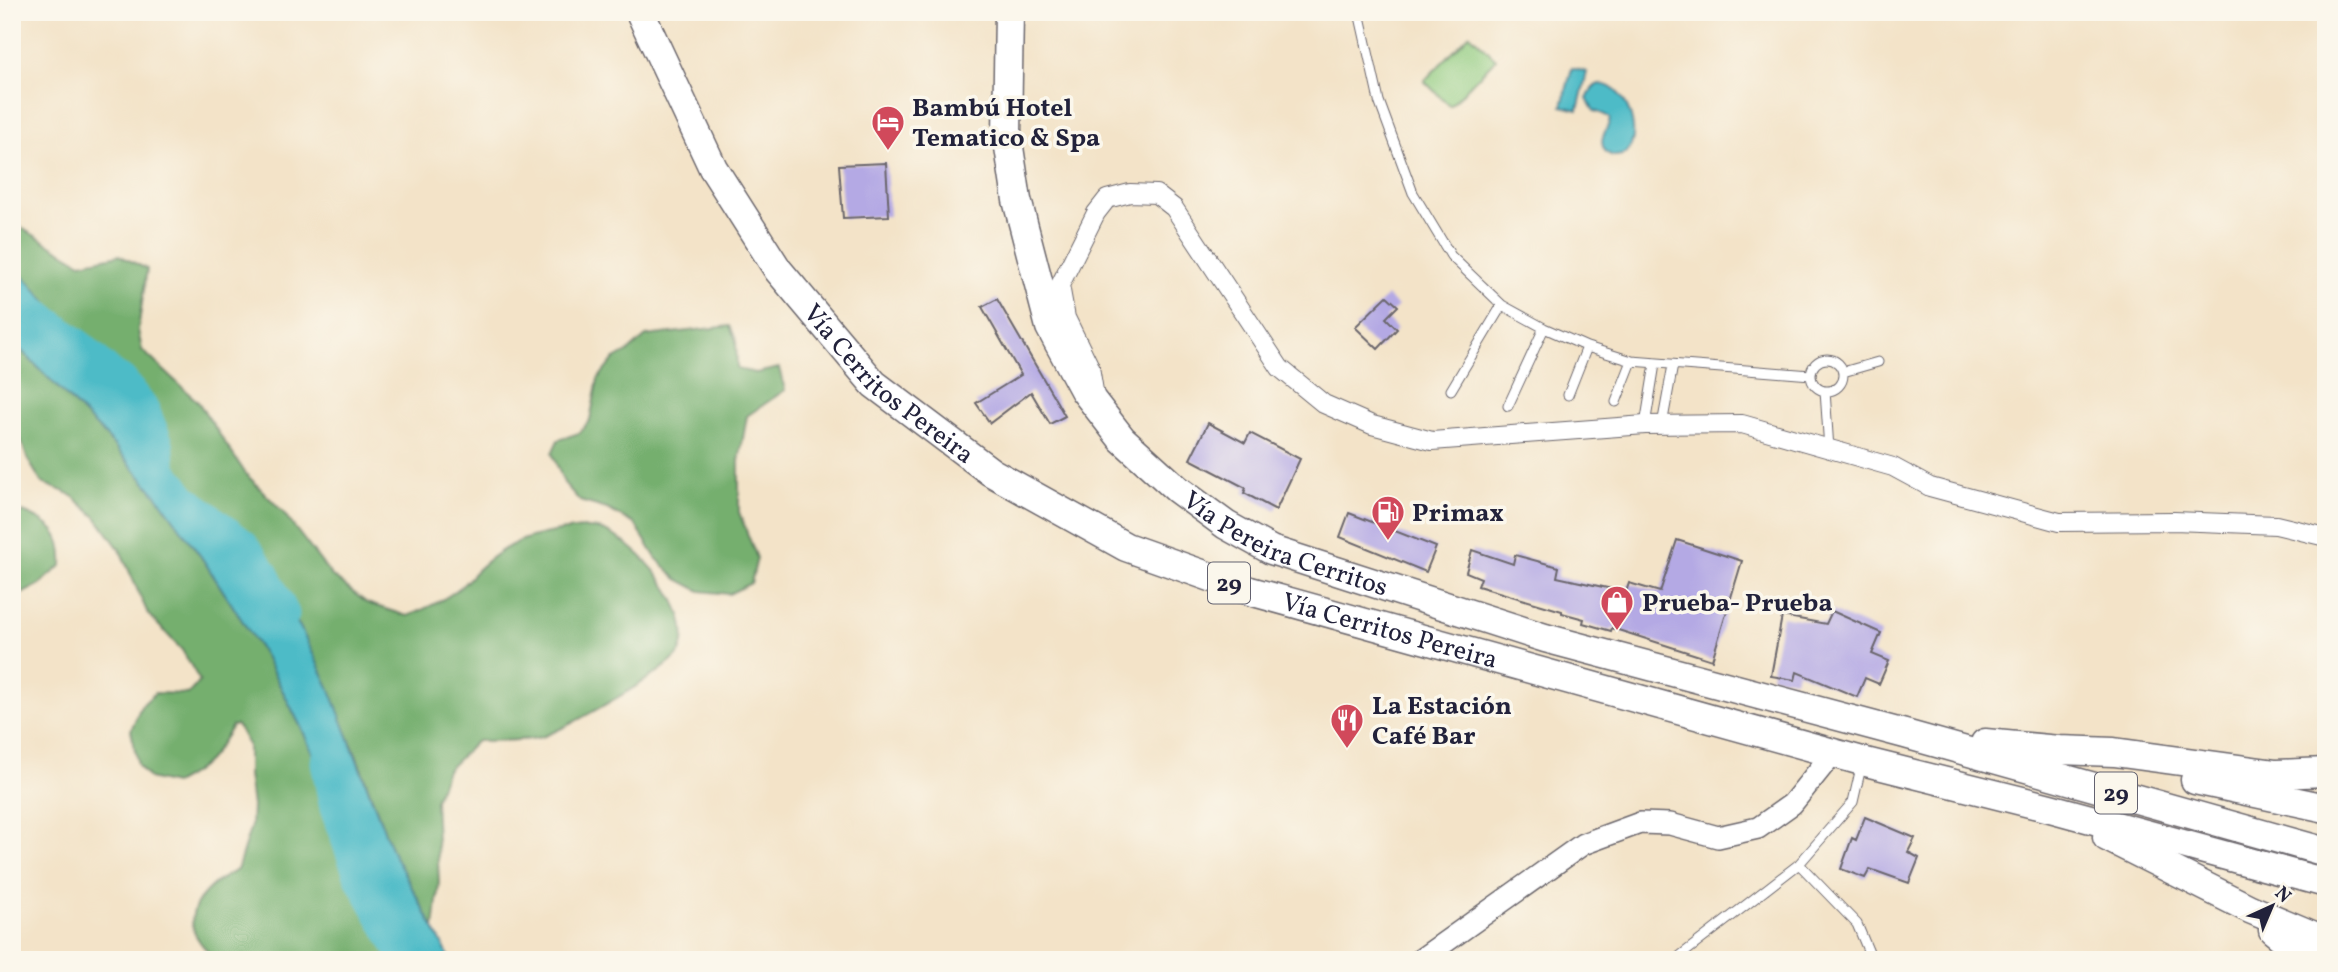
<svg xmlns="http://www.w3.org/2000/svg" width="2338" height="972" font-family="Vollkorn,serif">
  <style>
    .green { fill: #90cb7f; stroke: #59765d; stroke-width: 2 }
    .forest { fill: #74af6e; stroke: #4b6854; stroke-width: 2 }
    .water { fill: #4dbbc7; stroke: #386e81; stroke-width: 2 }
    .lines { fill: none; stroke-linecap: round; stroke-linejoin: round }
    .river { stroke: #4dbbc7; stroke-width: 33 }
    .building { fill: #b4a9e4 }
    .service-casing { stroke: #6b666c; stroke-width: 11 }
    .minor-casing { stroke: #6b666c; stroke-width: 20 }
    .tertiary-casing { stroke: #6b666c; stroke-width: 24 }
    .trunk-casing { stroke: #6b666c; stroke-width: 31 }
    .service { stroke: #fff; stroke-width: 9 }
    .minor { stroke: #fff; stroke-width: 18 }
    .tertiary { stroke: #fff; stroke-width: 21 }
    .trunk { stroke: #fff; stroke-width: 28 }
    .labels { text-anchor: middle; stroke-width: 7; stroke-linejoin: round; paint-order: stroke }
    .shield { fill: #fbf7ec; stroke: #636270; stroke-width: 2 }
    .shield-label { font-size: 24px; font-weight: bold; fill: #22223b }
    .poi-label { font-size: 26px; font-weight: bold; fill: #22223b; stroke: #fbf7ec; text-anchor: start }
    .street-label { font-size: 26px; fill: #22223b; stroke: #fbf7ec }
  </style>
  <rect width="100%" height="100%" fill="#fbf7ec"/>
  <filter id="ink" filterUnits="userSpaceOnUse"><feTurbulence type="fractalNoise" baseFrequency=".0143" numOctaves="2"/><feDisplacementMap in="SourceGraphic" scale="14" xChannelSelector="R" yChannelSelector="G"/><feConvolveMatrix kernelMatrix="1 2 1 2 8 2 1 2 1" color-interpolation-filters="sRGB"/></filter>
  <filter id="wash" filterUnits="userSpaceOnUse"><feTurbulence type="fractalNoise" baseFrequency=".00686" numOctaves="4" result="noise"/><feDisplacementMap in="SourceGraphic" scale="28" xChannelSelector="R" yChannelSelector="G"/><feGaussianBlur stdDeviation="1.57" result="paint"/><feColorMatrix in="noise" values="0 0 0 0 0 0 0 0 0 0 0 0 0 0 0 0 0 1.4 0 .05"/><feComposite in="paint" operator="in"/></filter>
  <g filter="url(#wash)">
    <rect width="100%" height="100%" fill="#f3e3c8"/>
    <path class="green" d="M1470,34L1496,59L1450,106L1424,81Z"/>
    <path class="forest" d="M12,222L81,263L119,255L147,269L138,330L142,350L198,402L246,474L282,511L331,575L367,603L407,616C425,609 443,601 458,589C465,584 471,576 477,570C492,556 511,543 531,537C546,533 585,525 599,529C637,540 699,611 680,652C672,669 561,732 541,737C525,742 494,740 477,741L447,770L435,800L439,882L434,929L392,851L355,752L300,627L262,573L157,444L110,375L30,283L12,266Z
      M730,326L736,340L737,369L756,373L779,368L785,390L747,416L739,461V512L757,558L751,583L729,594L700,591L677,579L656,558L635,524L607,509L580,501L564,483L552,453L558,440L579,433L590,420L598,379L613,360L629,351L646,336Z
      M12,341L106,436L158,497L202,558L265,656L303,731L336,808L375,889L409,939L417,960H220C210,956 206,950 200,942C177,911 210,883 237,870L251,826L252,806L248,775V745L237,725L232,726C214,756 206,768 174,784L149,778L138,765L131,730L141,706L155,693L188,694L200,681L182,650L148,614L120,550L96,517L70,494L42,483L28,460L12,415Z
      M23,512C51,523 64,534 62,565L39,585L12,599V517Z"/>
    <path class="water" d="M1572,68L1587,72L1578,110L1562,106Z
      M1599,84C1633,85 1647,156 1616,156C1606,156 1600,146 1603,137C1608,121 1619,118 1594,111L1587,99L1593,87Z
      M12,266L30,283L110,375L157,444L262,573L300,627L329,687L392,851L451,960H417L409,939L375,889L336,808L303,731L265,656L202,558L158,497L106,436L12,341Z"/>
    <g class="lines">
      <path class="river" d="M12,296L82,349L110,375L121,381L143,410L157,444L160,470L183,499L241,544L262,573L283,614
        M327,762L336,808L361,877L407,960"/>
    </g>
    <g id="blocks">
      <path class="building" d="M886,163L889,216L843,218L839,165Z
        M1387,296L1398,306L1386,318L1397,329L1378,349L1355,327Z
        M997,299L1065,416L1050,424L1031,392L990,423L976,403L1021,375L982,307Z
        M1208,423L1245,443L1250,433L1300,459L1276,510L1244,493L1246,488L1190,459Z
        M1349,513L1436,547L1426,572L1340,537Z
        M1677,540L1742,561L1712,660L1612,628L1611,631L1583,623L1584,619L1562,613V611L1478,586L1481,578L1466,572L1472,550L1513,564L1515,555L1559,567L1557,577L1626,592L1629,583L1660,592Z
        M1832,611L1881,633L1872,654L1889,661L1879,684L1865,678L1857,697L1797,672L1795,680L1771,676L1782,616L1826,624Z
        M1865,817L1915,838L1908,852L1919,858L1909,883L1870,869L1865,878L1841,869L1852,838L1856,840Z"/>
    </g>
  </g>
  <g filter="url(#ink)">
    <use href="#blocks" fill-opacity="0" stroke="#6b666c" stroke-width="2"/>
    <g class="lines">
      <defs>
        <path id="service" d="M1359,12L1379,101L1413,193L1451,256L1502,305L1544,328L1587,347L1632,361L1811,375
          M1811 375a16 16 0 1 1 32 0a16 16 0 1 1-32 0Z
          M1843,372L1878,362
          M1451,390L1502,305
          M1825,391L1829,449
          M1568,395L1587,347
          M1616,402L1632,361
          M1508,406L1544,328
          M1645,425L1655,364
          M1662,425L1673,365
          M1799,864L1857,924L1870,955L1869,960
          M1680,956L1799,864L1853,802L1862,763"/>
        <path id="minor" d="M1095,397L1090,367L1066,318L1060,285L1096,213L1107,199L1130,193L1156,194L1174,208L1280,368L1324,404L1372,425L1432,441L1645,425L1742,424L1893,467L1930,487L2059,522L2174,521L2276,525L2326,537"/>
        <path id="tertiary" d="M1420,960L1583,844L1640,823L1670,824L1718,837L1758,828L1792,804L1833,753"/>
        <g id="trunk">
          <path id="s1" d="M640,12L713,168L778,270L874,384L991,472L1126,547L1250,591L1862,761L2050,808L2326,883"/>
          <path id="s2" d="M1009,12L1007,134L1017,200L1050,327L1084,390L1122,439L1177,489L1226,525L1271,550L1545,638L1905,734L2326,852"/>
          <path d="M1985,743L2059,750L2114,752L2276,774L2326,772"/>
          <path d="M2195,780L2326,808"/>
          <path d="M2107,837L2250,909L2326,941"/>
          <path d="M2273,930L2310,960"/>
        </g>
      </defs>
      <use href="#service" class="service-casing"/>
      <use href="#minor" class="minor-casing"/>
      <use href="#tertiary" class="tertiary-casing"/>
      <use href="#trunk" class="trunk-casing"/>
      <use href="#service" class="service"/>
      <use href="#minor" class="minor"/>
      <use href="#tertiary" class="tertiary"/>
      <use href="#trunk" class="trunk"/>
    </g>
  </g>
  <defs>
    <symbol id="hotel-pin" viewBox="-11 -11 22 30"><path d="M0 17L-7.5 6A9.5 9.5 0 1 1 7.5 6Z" fill="#d1495b" stroke="#fbf7ec"/><path d="M-6-4.5h1.5V1H6V5H4.5V3h-9V5H-6ZM-4 0a1.8 1.8 0 1 1 3.6 0ZM.5 0V-2.5h3Q6-2.5 6 0Z" fill="#fff"/></symbol>
    <symbol id="fuel-pin" viewBox="-11 -11 22 30"><path d="M0 17L-7.5 6A9.5 9.5 0 1 1 7.5 6Z" fill="#d1495b" stroke="#fbf7ec"/><path d="M-5.5-6h7V0h2V4h1.3V-2.5L3-4.5l.8-.8L6-3V5H2.5V1h-1V6h-7ZM-4.2-4.7v3.2H.2V-4.7Z" fill="#fff"/></symbol>
    <symbol id="shop-pin" viewBox="-11 -11 22 30"><path d="M0 17L-7.5 6A9.5 9.5 0 1 1 7.5 6Z" fill="#d1495b" stroke="#fbf7ec"/><path d="M-5-2.5h2.3a2.7 3.5 0 0 1 5.4 0H5L5.5 6h-11ZM-1.5-2.5h3a1.5 2.3 0 0 0-3 0Z" fill="#fff"/></symbol>
    <symbol id="restaurant-pin" viewBox="-11 -11 22 30"><path d="M0 17L-7.5 6A9.5 9.5 0 1 1 7.5 6Z" fill="#d1495b" stroke="#fbf7ec"/><path d="M-5-6h1v4h1v-4h1v4h1v-4h1v5L-1.5 .5V6h-2V.5L-5-1ZM5-6V6H3V1.5H1.5Q1.5-4 5-6Z" fill="#fff"/></symbol>
  </defs>
  <g fill-rule="evenodd">
    <use href="#hotel-pin" x="869" y="103" width="38" height="52"/>
    <use href="#fuel-pin" x="1369" y="493" width="38" height="52"/>
    <use href="#shop-pin" x="1598" y="583" width="38" height="52"/>
    <use href="#restaurant-pin" x="1328" y="701" width="38" height="52"/>
  </g>
  <g class="labels">
    <g class="shield">
      <rect x="1208" y="562.5" width="42" height="41" rx="5"/>
      <rect x="2095" y="772.5" width="42" height="41" rx="5"/>
    </g>
    <g class="shield-label">
      <text x="1229" y="591">29</text>
      <text x="2116" y="801">29</text>
    </g>
    <g class="poi-label">
      <text x="912" y="116">Bambú Hotel<tspan x="912" dy="30">Tematico &amp; Spa</tspan></text>
      <text x="1412" y="521">Primax</text>
      <text x="1642" y="611">Prueba- Prueba</text>
      <text x="1372" y="714">La Estación<tspan x="1372" dy="30">Café Bar</tspan></text>
    </g>
    <g class="street-label">
      <text dy="9" stroke="none"><textPath href="#s1" startOffset="453">Vía Cerritos Pereira</textPath></text>
      <text dy="9" stroke="none"><textPath href="#s2" startOffset="651">Vía Pereira Cerritos</textPath></text>
      <text dy="9" stroke="none"><textPath href="#s1" startOffset="1020">Vía Cerritos Pereira</textPath></text>
    </g>
  </g>
  <rect width="2338" height="972" fill="none" stroke="#fbf7ec" stroke-width="42"/>
  <g transform="translate(2272 906) rotate(44)" stroke="#fbf7ec" stroke-width="5" paint-order="stroke">
  <path d="M0-5L12 26L0 18L-12 26Z" fill="#22223b"/>
  <text y="-10" font-size="19" font-weight="bold" text-anchor="middle" fill="#22223b">N</text>
  </g>
</svg>
